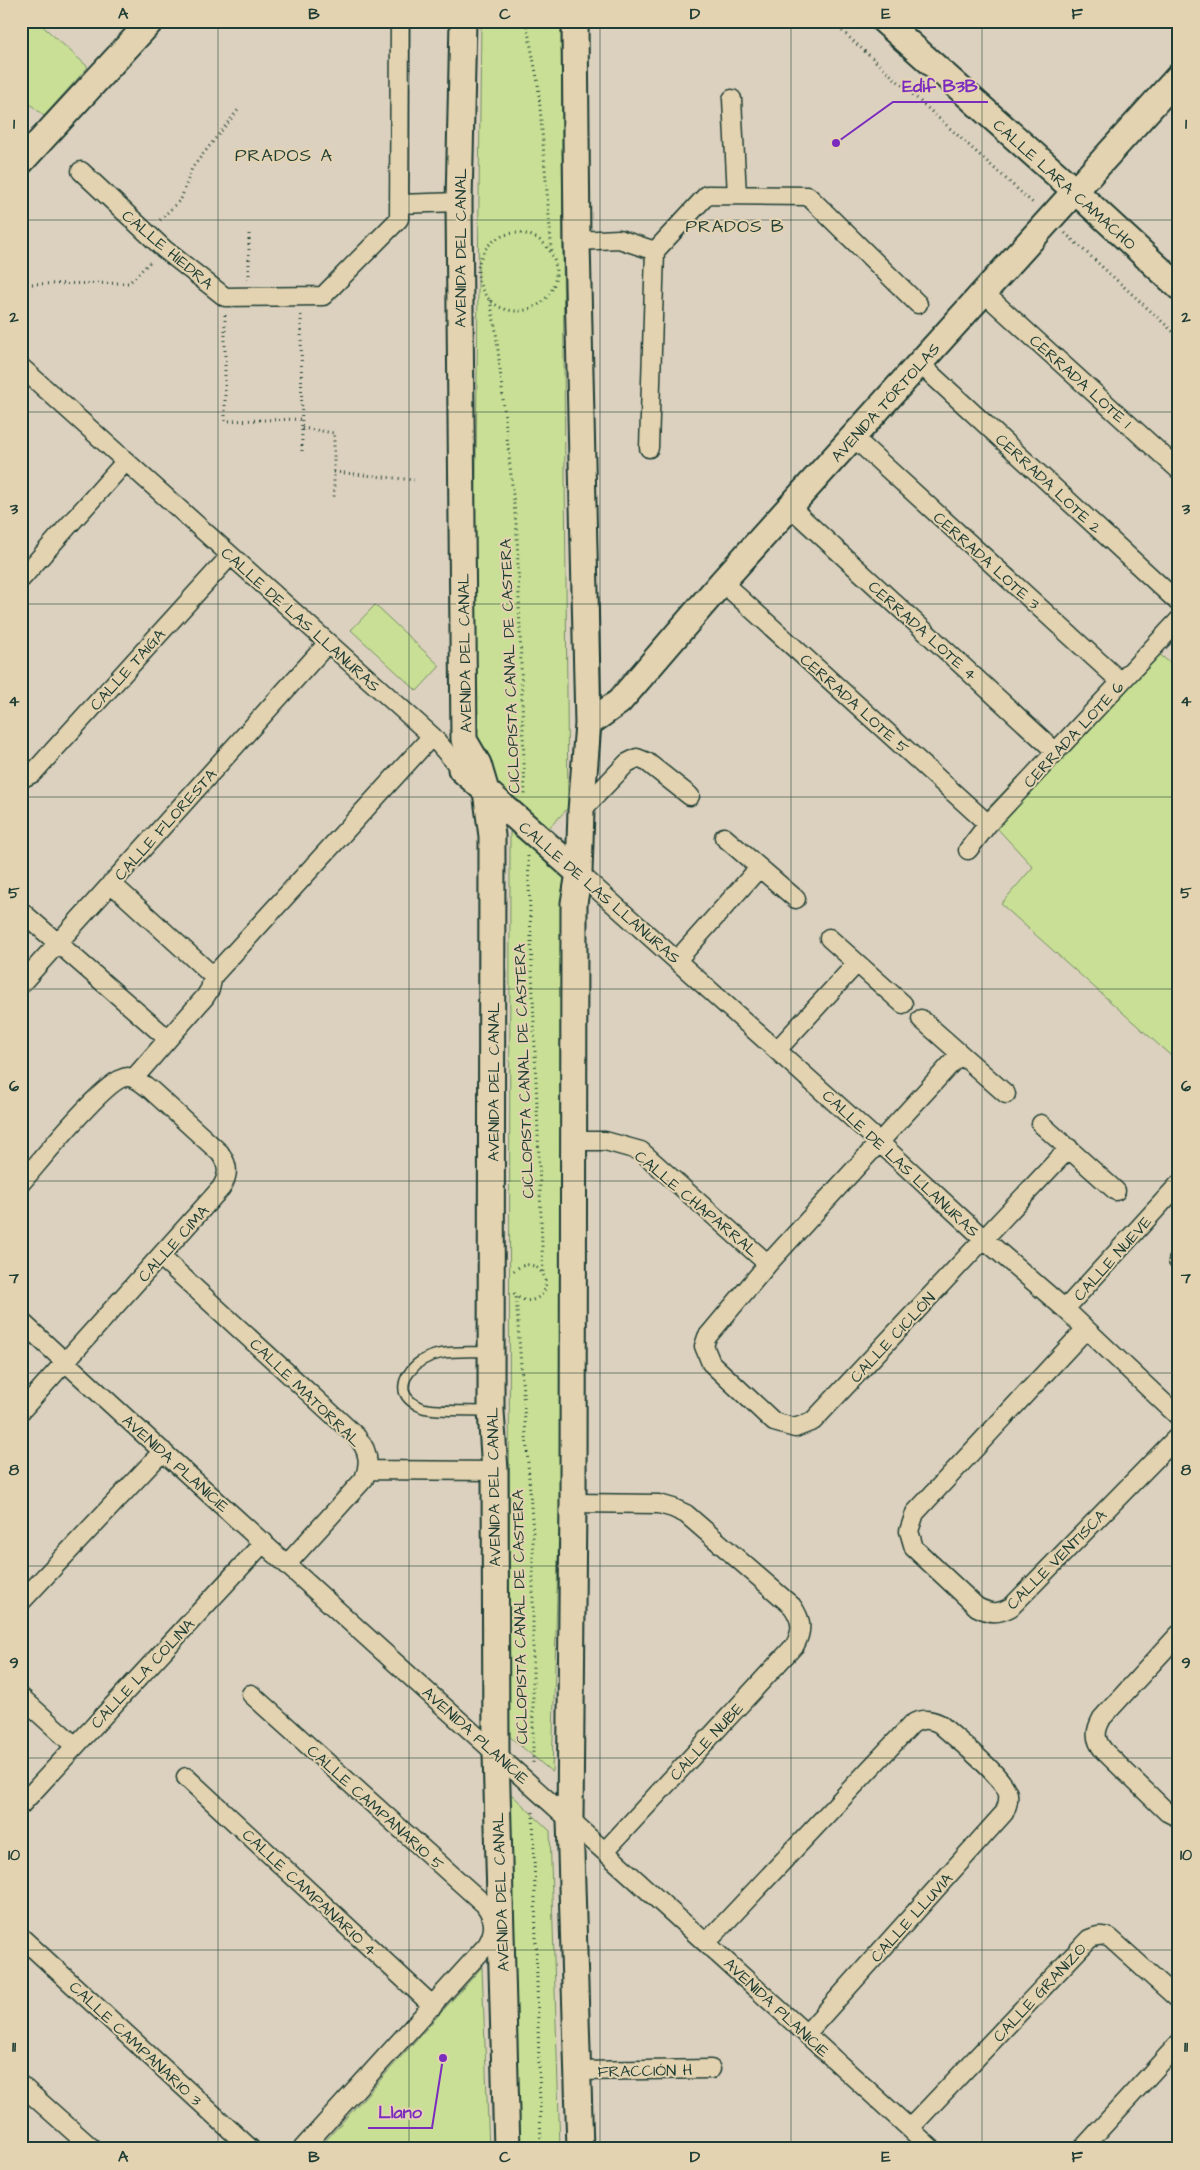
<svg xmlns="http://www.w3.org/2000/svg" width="1200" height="2170" font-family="'Architects Daughter',sans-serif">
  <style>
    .green { fill: #c8df95; stroke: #748e64 }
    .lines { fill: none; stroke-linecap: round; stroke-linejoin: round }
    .lane-casing { stroke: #1f3d34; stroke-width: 12 }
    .street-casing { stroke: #1f3d34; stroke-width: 21 }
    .secondary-casing { stroke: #1f3d34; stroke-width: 29 }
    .path { stroke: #1f3d34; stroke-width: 3; stroke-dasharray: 1 4; stroke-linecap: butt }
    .lane { stroke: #e4d3b0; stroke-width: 9 }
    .street { stroke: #e4d3b0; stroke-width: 18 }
    .secondary { stroke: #e4d3b0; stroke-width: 25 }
    .grid { fill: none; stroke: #1f3d34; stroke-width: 1; stroke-opacity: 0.55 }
    .labels { text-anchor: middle; stroke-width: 4; stroke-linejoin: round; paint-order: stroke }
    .street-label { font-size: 16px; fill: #1f3d34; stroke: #e4d3b0 }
    .neighbourhood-label { font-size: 18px; letter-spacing: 1px; fill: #1f3d34; stroke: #e4d3b0 }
    .leader { fill: none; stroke: #7b2cbf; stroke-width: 2 }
    .callout-dot { fill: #7b2cbf; stroke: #e4d3b0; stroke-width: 2 }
    .callout-label { font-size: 18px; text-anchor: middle; font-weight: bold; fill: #7b2cbf; stroke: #e4d3b0; stroke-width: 4; stroke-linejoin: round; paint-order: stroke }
    .neatline { fill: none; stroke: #1f3d34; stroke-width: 2 }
    .grid-label { font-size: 16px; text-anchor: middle; font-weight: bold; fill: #1f3d34 }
  </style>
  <rect width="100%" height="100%" fill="#dcd1be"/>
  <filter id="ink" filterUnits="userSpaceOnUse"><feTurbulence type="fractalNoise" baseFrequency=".02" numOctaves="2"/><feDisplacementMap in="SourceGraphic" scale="10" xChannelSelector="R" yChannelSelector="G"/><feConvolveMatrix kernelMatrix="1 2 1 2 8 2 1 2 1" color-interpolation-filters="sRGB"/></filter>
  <g filter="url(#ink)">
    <path class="green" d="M21,21H37L88,67L44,116L21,96Z
      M481,21H561L568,808L546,831L498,785L473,732Z
      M375,605L440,666L417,691L351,630Z
      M1148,644L1179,671V1063L1001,904L1033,867L983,813Z
      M510,832L577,884L552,1772L509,1736Z
      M509,1792L550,1831L560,2149H519Z
      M482,1967L489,2149H318Z"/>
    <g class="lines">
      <defs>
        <path id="lane" d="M488,1411C472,1410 437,1412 423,1408C415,1405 406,1399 404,1391C403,1384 405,1378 409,1373C426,1347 464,1352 490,1352"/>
        <path id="street" d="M732,99L737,195
          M81,171L164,249L225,297L323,296L399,219L400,21
          M399,204L459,202
          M577,241L619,239L655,251L649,448
          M655,251L707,195L808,196L918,304
          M983,292L1179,470
          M919,363L1179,603
          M21,367L432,736L461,769
          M853,437L1121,682
          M790,507L1056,752
          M21,579L126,461
          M722,582L988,824
          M21,779L33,773L230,556
          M581,811L627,763L637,758L647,762L690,796
          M724,837L796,899
          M968,850L988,824L1179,620
          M579,873L879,1142L984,1239L1065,1309L1179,1417
          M111,883L213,976
          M21,911L168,1039
          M829,938L903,1004
          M677,960L759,868
          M213,976L432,736
          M21,984L327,644
          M921,1019L1006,1094
          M777,1050L857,963
          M960,1054L768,1264L707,1337L704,1346L711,1363L774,1422L795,1428L813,1421L1069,1148
          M134,1078L205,997L210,989L213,976
          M1041,1124L1116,1191
          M574,1141H605L641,1151L768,1264
          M21,1183C38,1164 107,1076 128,1077C136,1077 144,1085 151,1090L220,1153C229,1166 229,1175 221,1188L21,1411
          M161,1257L356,1436C368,1449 371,1462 364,1479L287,1564
          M1178,1261L1179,1262
          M1065,1309L1179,1184
          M21,1321C321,1600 630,1871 932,2149
          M1085,1330L915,1513L909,1531L914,1548L977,1607C991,1614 998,1614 1011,1607L1179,1435
          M368,1470L495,1471
          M573,1503L659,1504L673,1508L686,1514L792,1606C802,1620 803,1630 795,1645L605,1851
          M21,1602L163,1451
          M1179,1634L1102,1718C1095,1731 1094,1739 1104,1751L1167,1812L1179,1818
          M251,1694L484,1904C495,1918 496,1930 487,1945L302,2149
          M21,1697L75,1746
          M186,1777L433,2006
          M21,1805L264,1542
          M21,1937L251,2149
          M707,1942L912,1724C922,1718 930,1719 940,1724C956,1739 1003,1775 1008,1794C1009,1801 1007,1807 1004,1813L806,2034
          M578,2071L711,2069
          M21,2085L93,2149
          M910,2128L1089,1939C1097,1935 1102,1935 1110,1938L1179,2000
          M1082,2149L1179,2043"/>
        <path id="secondary" d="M463,21L459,202L464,740L478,764L486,791L492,836L491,1411L495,1471L496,1754L507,2149
          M575,21L577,241L588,724L581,811L579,873L574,903L573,1503L570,1820L580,2149
          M884,21L1074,190L1179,287
          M21,162L151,21
          M588,724L619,702L722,582L1179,76
          M461,769L579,873"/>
      </defs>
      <use href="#lane" class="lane-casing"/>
      <use href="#street" class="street-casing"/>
      <use href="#secondary" class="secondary-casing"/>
      <path class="path" d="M526,21L538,83L552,253
        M831,21L1035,205
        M160,220L181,199L192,168L238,110
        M1065,233L1179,337
        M478 272a39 39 0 1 1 78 0a39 39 0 1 1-78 0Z
        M249,234V280
        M22,284L129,283L150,262
        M490,300L496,331L517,533L525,795
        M225,315V421L302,419
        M301,315L302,452
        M302,428L334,433V498
        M334,472L414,480
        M528,856L543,1273
        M514,1271C536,1250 560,1288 535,1299C528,1302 522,1300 516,1296
        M514,1293L516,1296L533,1533V1763
        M533,1812L541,2149"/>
      <use href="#lane" class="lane"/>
      <use href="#street" class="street"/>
      <use href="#secondary" class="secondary"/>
    </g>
  </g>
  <path class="grid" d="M218,21V2149M409,21V2149M600,21V2149M791,21V2149M982,21V2149M21,220H1179M21,412H1179M21,604H1179M21,797H1179M21,989H1179M21,1181H1179M21,1373H1179M21,1566H1179M21,1758H1179M21,1950H1179"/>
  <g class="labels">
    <g class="street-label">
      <text transform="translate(1065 184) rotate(42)" y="6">CALLE LARA CAMACHO</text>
      <text transform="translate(460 248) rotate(-90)" y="6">AVENIDA DEL CANAL</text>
      <text transform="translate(168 249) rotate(40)" y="6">CALLE HIEDRA</text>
      <text transform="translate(1081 381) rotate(42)" y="6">CERRADA LOTE 1</text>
      <text transform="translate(885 402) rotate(-48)" y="6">AVENIDA TÓRTOLAS</text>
      <text transform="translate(1049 483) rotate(43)" y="6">CERRADA LOTE 2</text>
      <text transform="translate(987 560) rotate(42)" y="6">CERRADA LOTE 3</text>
      <text transform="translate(301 619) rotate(42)" y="6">CALLE DE LAS LLANURAS</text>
      <text transform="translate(923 630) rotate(42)" y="6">CERRADA LOTE 4</text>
      <text transform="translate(464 653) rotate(-91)" y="6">AVENIDA DEL CANAL</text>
      <text transform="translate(509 666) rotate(-92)" y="6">CICLOPISTA CANAL DE CASTERA</text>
      <text transform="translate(127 669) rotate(-48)" y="6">CALLE TAIGA</text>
      <text transform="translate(855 703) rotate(42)" y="6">CERRADA LOTE 5</text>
      <text transform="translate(1073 734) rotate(-47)" y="6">CERRADA LOTE 6</text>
      <text transform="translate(165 824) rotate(-48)" y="6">CALLE FLORESTA</text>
      <text transform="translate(600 892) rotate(41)" y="6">CALLE DE LAS LLANURAS</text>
      <text transform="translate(523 1071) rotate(-92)" y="6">CICLOPISTA CANAL DE CASTERA</text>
      <text transform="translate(493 1082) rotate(-90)" y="6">AVENIDA DEL CANAL</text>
      <text transform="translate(901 1163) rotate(43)" y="6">CALLE DE LAS LLANURAS</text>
      <text transform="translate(697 1203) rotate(40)" y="6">CALLE CHAPARRAL</text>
      <text transform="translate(173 1243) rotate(-48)" y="6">CALLE CIMA</text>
      <text transform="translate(1112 1258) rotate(-48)" y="6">CALLE NUEVE</text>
      <text transform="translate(892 1337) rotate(-47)" y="6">CALLE CICLÓN</text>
      <text transform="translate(306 1392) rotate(44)" y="6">CALLE MATORRAL</text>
      <text transform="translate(176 1463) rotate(42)" y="6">AVENIDA PLANICIE</text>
      <text transform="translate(493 1487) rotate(-91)" y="6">AVENIDA DEL CANAL</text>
      <text transform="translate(1056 1559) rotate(-45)" y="6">CALLE VENTISCA</text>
      <text transform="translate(519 1617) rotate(-91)" y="6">CICLOPISTA CANAL DE CASTERA</text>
      <text transform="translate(142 1673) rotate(-47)" y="6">CALLE LA COLINA</text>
      <text transform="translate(476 1735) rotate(42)" y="6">AVENIDA PLANICIE</text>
      <text transform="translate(706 1741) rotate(-47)" y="6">CALLE NUBE</text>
      <text transform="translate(376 1807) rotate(42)" y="6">CALLE CAMPANARIO 5</text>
      <text transform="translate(310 1892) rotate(43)" y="6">CALLE CAMPANARIO 4</text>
      <text transform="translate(500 1892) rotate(-92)" y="6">AVENIDA DEL CANAL</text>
      <text transform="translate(911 1917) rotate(-48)" y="6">CALLE LLUVIA</text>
      <text transform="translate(1039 1992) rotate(-47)" y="6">CALLE GRANIZO</text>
      <text transform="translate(777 2007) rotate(43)" y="6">AVENIDA PLANICIE</text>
      <text transform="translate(136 2043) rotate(43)" y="6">CALLE CAMPANARIO 3</text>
      <text transform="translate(645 2070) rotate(-1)" y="6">FRACCIÓN H</text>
    </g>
    <g class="neighbourhood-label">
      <text x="284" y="161">PRADOS A</text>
      <text x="735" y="232">PRADOS B</text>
    </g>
  </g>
  <path class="leader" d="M836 143L893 102H988M443 2058L432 2128H368"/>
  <g class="callout-dot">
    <circle cx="836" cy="143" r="5"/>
    <circle cx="443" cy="2058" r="5"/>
  </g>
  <g class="callout-label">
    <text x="940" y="92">Edif B3B</text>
    <text x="400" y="2118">Llano</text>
  </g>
  <rect width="1200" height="2170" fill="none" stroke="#e4d3b0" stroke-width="55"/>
  <rect x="28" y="28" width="1144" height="2114" class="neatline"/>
  <g class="grid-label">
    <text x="123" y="19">A</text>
    <text x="314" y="19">B</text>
    <text x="505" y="19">C</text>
    <text x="695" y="19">D</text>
    <text x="886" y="19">E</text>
    <text x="1077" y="19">F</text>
    <text x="14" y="129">1</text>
    <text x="1186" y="129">1</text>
    <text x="14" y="322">2</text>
    <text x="1186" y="322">2</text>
    <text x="14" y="514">3</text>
    <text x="1186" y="514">3</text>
    <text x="14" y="706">4</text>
    <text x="1186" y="706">4</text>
    <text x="14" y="898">5</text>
    <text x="1186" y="898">5</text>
    <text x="14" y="1091">6</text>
    <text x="1186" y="1091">6</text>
    <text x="14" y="1283">7</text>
    <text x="1186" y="1283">7</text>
    <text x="14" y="1475">8</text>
    <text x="1186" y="1475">8</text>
    <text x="14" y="1668">9</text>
    <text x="1186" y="1668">9</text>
    <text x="14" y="1860">10</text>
    <text x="1186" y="1860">10</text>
    <text x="14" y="2052">11</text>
    <text x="1186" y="2052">11</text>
    <text x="123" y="2162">A</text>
    <text x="314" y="2162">B</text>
    <text x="505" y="2162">C</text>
    <text x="695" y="2162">D</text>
    <text x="886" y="2162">E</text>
    <text x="1077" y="2162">F</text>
  </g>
</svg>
